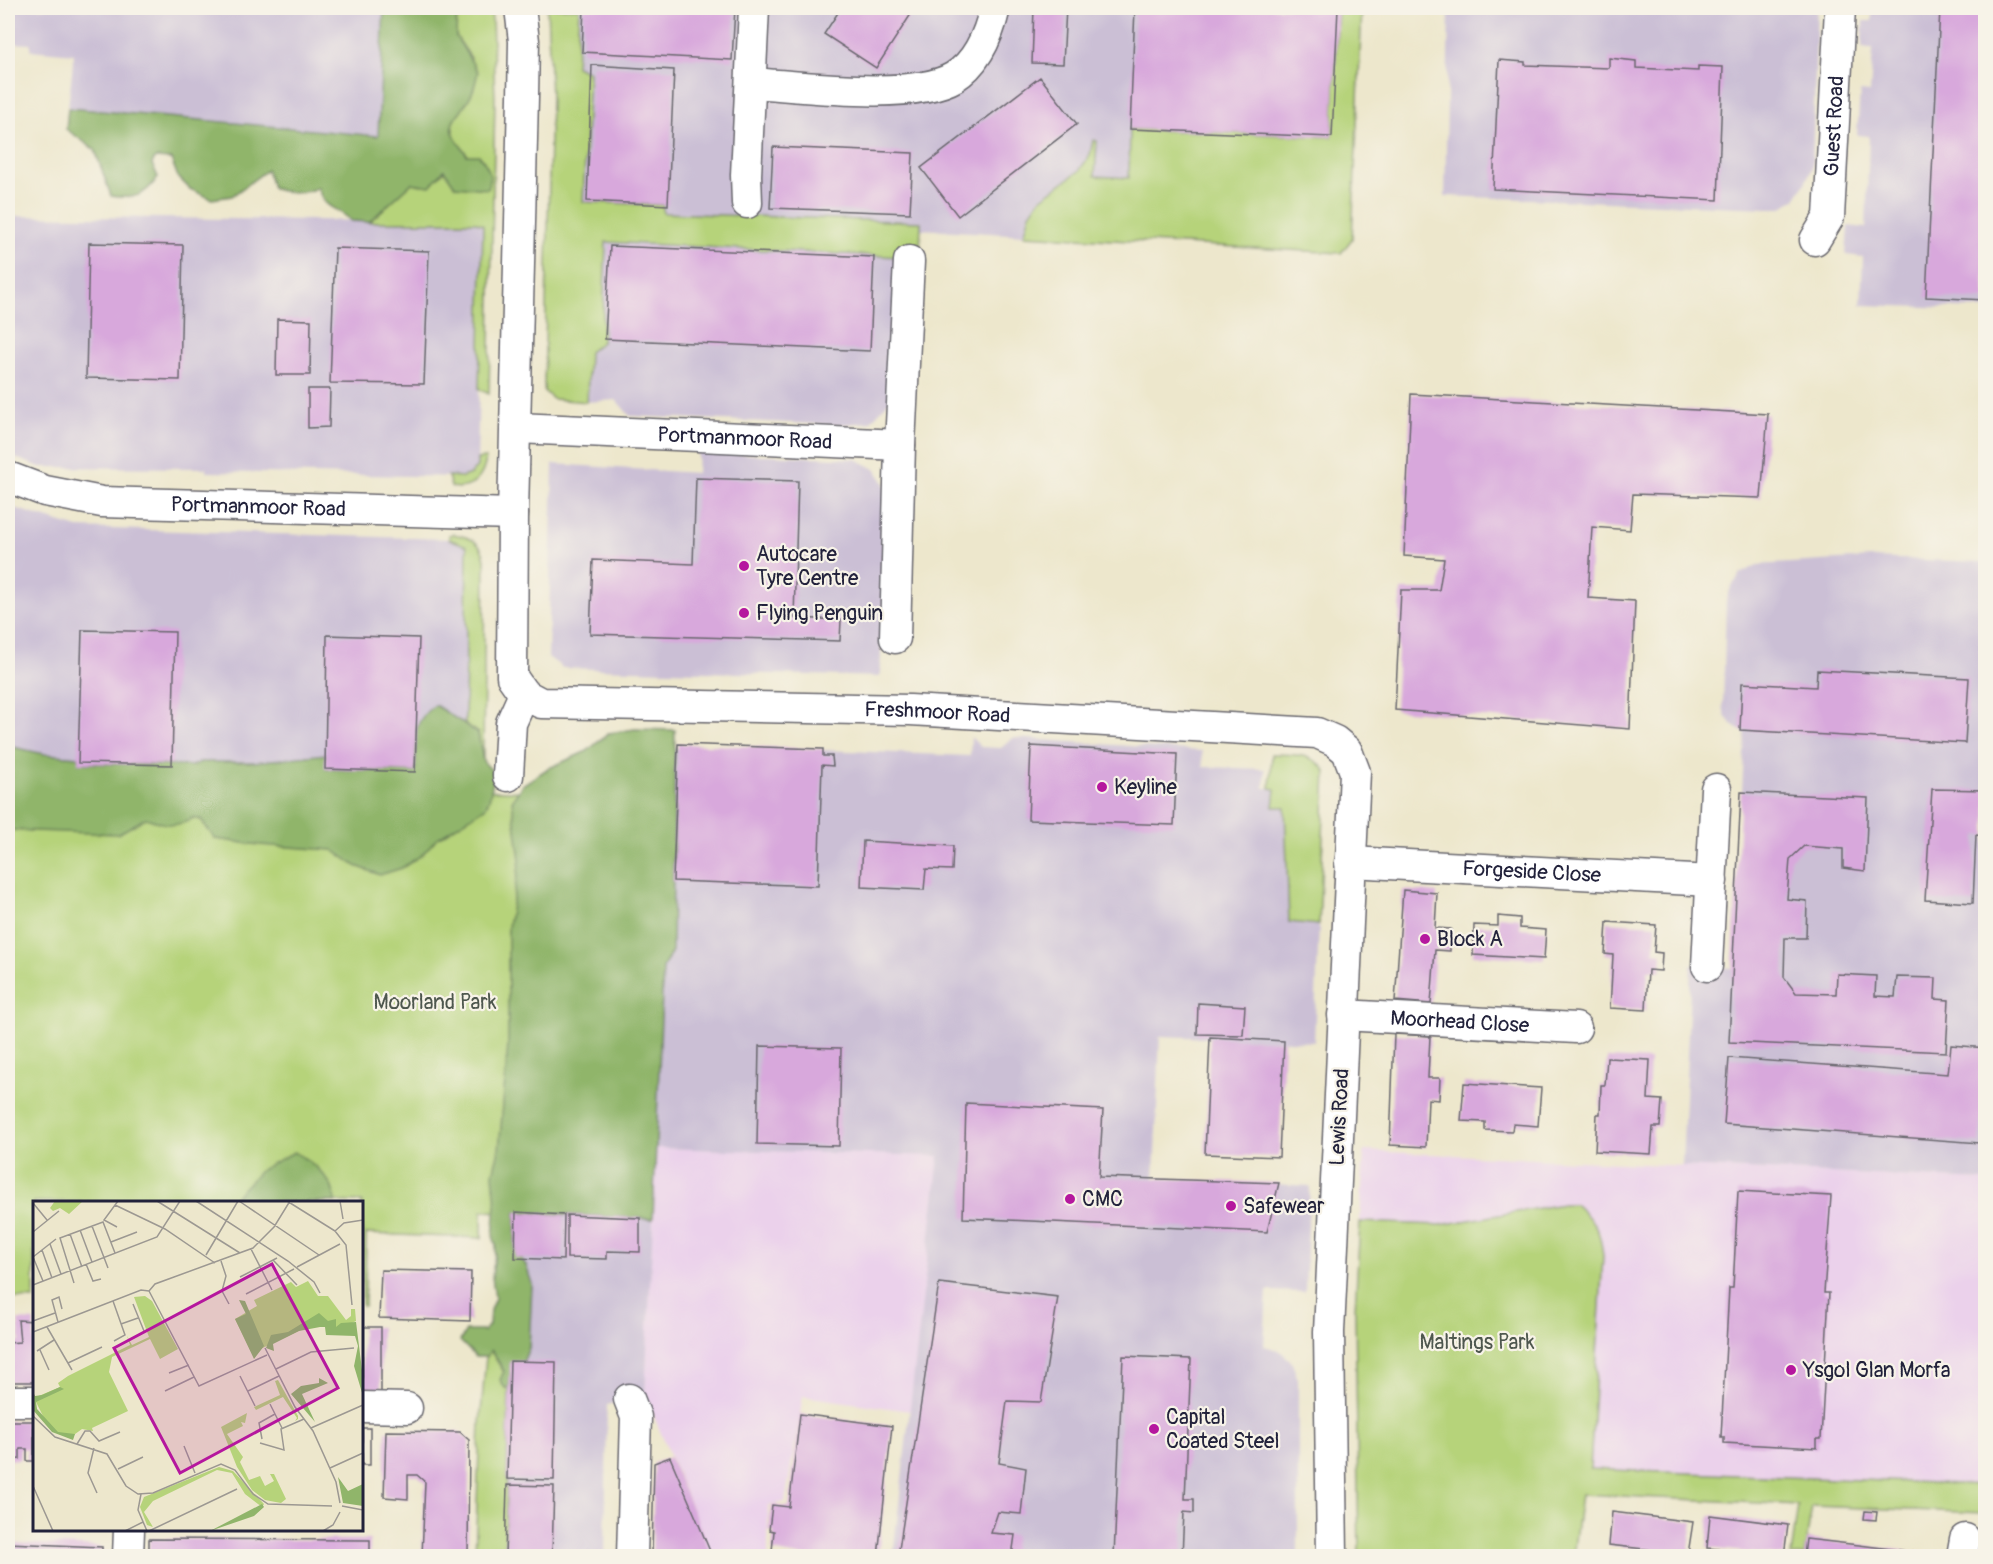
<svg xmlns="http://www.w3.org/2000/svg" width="1993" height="1564" font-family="Pangolin,sans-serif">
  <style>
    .built { fill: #ebd1eb }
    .industrial { fill: #cbbfd5 }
    .green { fill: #b6d37a; stroke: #6c7a5a; stroke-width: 1.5 }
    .forest { fill: #90b56a; stroke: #596c52; stroke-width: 1.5 }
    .building { fill: #d8a8dc }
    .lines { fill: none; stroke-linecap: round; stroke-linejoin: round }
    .minor-casing { stroke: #69676e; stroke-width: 33 }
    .minor { stroke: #fff; stroke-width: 30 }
    .poi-dot { fill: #b5179e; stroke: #f7f3e8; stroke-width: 2 }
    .labels { text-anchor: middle; stroke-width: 4.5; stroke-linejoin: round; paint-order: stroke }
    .street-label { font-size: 21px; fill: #22223b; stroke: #f7f3e8 }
    .poi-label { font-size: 21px; fill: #22223b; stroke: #f7f3e8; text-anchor: start }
    .park-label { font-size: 21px; fill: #4e574e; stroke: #f7f3e8 }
    .inset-road { fill: none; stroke: #9c9892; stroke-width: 1.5 }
    .view { fill: #b5179e; fill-opacity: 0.15; stroke: #b5179e; stroke-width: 3 }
    .inset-edge { fill: none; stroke: #22223b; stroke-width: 3 }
  </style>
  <rect width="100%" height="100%" fill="#f7f3e8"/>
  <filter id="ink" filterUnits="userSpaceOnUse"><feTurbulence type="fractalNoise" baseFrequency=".0167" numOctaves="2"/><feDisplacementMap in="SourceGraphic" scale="12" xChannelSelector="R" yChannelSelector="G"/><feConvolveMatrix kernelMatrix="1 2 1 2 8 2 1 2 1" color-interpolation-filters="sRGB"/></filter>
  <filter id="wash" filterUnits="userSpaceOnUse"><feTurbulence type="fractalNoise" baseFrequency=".008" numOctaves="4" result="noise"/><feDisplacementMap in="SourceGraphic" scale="24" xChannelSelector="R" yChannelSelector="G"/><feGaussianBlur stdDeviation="1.35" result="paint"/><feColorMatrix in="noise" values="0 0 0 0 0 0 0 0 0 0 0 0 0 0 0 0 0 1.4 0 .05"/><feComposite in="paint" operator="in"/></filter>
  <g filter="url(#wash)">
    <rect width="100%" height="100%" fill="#ede7cc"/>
    <path class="built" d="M656,1148L940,1155L910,1411L803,1396L785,1502L768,1505V1556H712L645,1395Z
      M1364,1151L1985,1180V1485L1590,1469L1603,1271L1600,1232L1463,1222L1419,1226L1360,1222Z"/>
    <path class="industrial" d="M8,8H384L378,136L68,108L74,54L30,50L31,44L8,43Z
      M579,8H1362L1352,239L1341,253L901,228L893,397L870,422L836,425L630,416L616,400L587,402L589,352L602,342L607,203L583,202L589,72L576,67Z
      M1449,8H1817L1812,168L1805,183L1795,199L1781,208H1768L1445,196Z
      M1872,8H1985V309L1861,305L1863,257L1846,255L1848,226L1866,228L1869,136L1857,135L1860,91L1870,92L1873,49L1862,48L1863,21H1872Z
      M8,216L476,222L483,225L477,466L472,474L462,477L206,472V468L40,467L8,455Z
      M698,452L856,459L875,469L884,483L888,498L880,677L563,668L548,657L553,464L697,473Z
      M8,506L78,528L449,539L467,546L465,789L216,768L78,763L8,755Z
      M1870,558L1985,562V1180L1682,1166L1691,965L1733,968L1745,733L1734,727L1725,716L1723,706L1726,601L1731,587L1741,574L1757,565Z
      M971,737L981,747L1001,748L1013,738L1202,751L1203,767L1265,769L1264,788H1275L1285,807L1289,922L1319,925L1314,1042L1160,1036L1154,1178L1310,1186L1305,1292L1267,1291L1264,1346L1279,1350L1291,1361L1298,1379V1556H893L939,1156L656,1148L663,749H678V744L970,756Z
      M516,1212L653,1219L645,1395L607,1405L605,1556H505Z"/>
    <path class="green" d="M457,8H490L492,19L495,98L489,394L479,389L483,225L476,222H369L412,183L421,185L440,176L445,170L455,186L468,155L455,139L452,124L454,117L461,110L471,58L456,36Z
      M547,8H579L576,66L589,72L583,202L663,205V213L921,222L920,258L606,242L602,342L589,352L587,402L553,399L544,391L551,97Z
      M1338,8H1362L1352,239L1341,253L1024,235L1030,214L1040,199L1079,171L1090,155L1093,140L1097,141L1095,176L1129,178L1130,129L1332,137Z
      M486,458C484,478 472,491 451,487L448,476L462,477L471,474L477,466V459Z
      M453,534C470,537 481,541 485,559L483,762L478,733L465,724L467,546L449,539V535Z
      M1272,754C1293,755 1312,752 1326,771L1319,925L1289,922L1285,807H1273L1275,789L1270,788Z
      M8,774L531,792L653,1219L482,1211V1238L366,1234L365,1306H362V1202H34V1299L8,1298Z
      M1563,1204H1575C1596,1223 1600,1228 1603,1256L1590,1469L1985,1485V1513L1812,1506L1804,1556H1791L1798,1505L1581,1494L1573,1556H1359L1355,1310L1360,1222L1440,1225Z
      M490,1350L504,1372L505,1388H509L505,1556H475L480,1423L486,1357Z"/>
    <path class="forest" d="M384,8H457L456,36L478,72C476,79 475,88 471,95C455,126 440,118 467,155H479C488,166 493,175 488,189L455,186L444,170L430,186L412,183L369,222L351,221C338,206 325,212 318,188C302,194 288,194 272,188L267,170L232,196L212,199L190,189L178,177L171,159L155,158L152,164L158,177C145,196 134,200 111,196L95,150L66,129L68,108L378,136Z
      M435,705L478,733L483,761L495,774L489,800L485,808L436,839L422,855L402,868L380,875L356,866L333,850L259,845L215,839L201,820L193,818C176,829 164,824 146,818L118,834L8,830V746L44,754L78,757L79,763L192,766L201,762H254L326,754V769L415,772C418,744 408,723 435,705Z
      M635,729L675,730L672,951L663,968L653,1219L516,1212L515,1250L526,1265L532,1284L529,1348L523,1362L512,1369L509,1388H505L500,1380L504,1371L491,1350L486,1357H476L460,1341L466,1331H484L489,1325L490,1310L495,1298L492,1277L496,1245L493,1236L496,1205L493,1174L499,1150L508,1045V927L520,860L512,801L522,785L547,769L587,751L609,733Z
      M294,1152C313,1162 335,1180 335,1202H230L262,1169Z"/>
    <g id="blocks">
      <path class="building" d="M584,8H735L732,60L582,52Z
        M841,8H915L876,68L824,34Z
        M1034,8H1066L1063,64L1032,63Z
        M1135,8H1338L1332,137L1130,129Z
        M1940,8H1986L1985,300L1926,297Z
        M1609,58L1636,61V68L1698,71V66L1723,67L1718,200L1493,189L1499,60L1525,62V65L1609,68Z
        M592,65L674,70L668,205L587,201Z
        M1040,77L1077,124L958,216L921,168Z
        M773,147L913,153L910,213L770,208Z
        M89,243L183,245L180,380L86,378Z
        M610,246L874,257L870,351L605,339Z
        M335,248L429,251L424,384L330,383Z
        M277,319L311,320L310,375H276Z
        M308,389H330L329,427L308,428Z
        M1411,394L1768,414L1761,498L1633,494L1630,530L1592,527L1588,598L1635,601L1630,729L1395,710L1401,590H1439L1444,559L1404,556Z
        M696,478L798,481L794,618L841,620L840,641L590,634L593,560L693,564Z
        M82,630L175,632L172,765L78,763Z
        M327,635L419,638L415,772L325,769Z
        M1817,670L1969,678L1965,743L1740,730L1742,683L1816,687Z
        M678,744L823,749V756H832L833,766L822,765L818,886L673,881Z
        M1031,746L1177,754L1174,825L1028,820Z
        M1932,789L1986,790V836L1976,835L1973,903L1925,900Z
        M1741,792L1868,798L1865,871L1843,868V849L1804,846L1790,859L1787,899L1807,901L1806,938H1785L1784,977L1796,993L1836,994L1837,974L1876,976L1875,996L1895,997L1897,977L1936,978L1935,999L1949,1000L1946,1052L1729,1042Z
        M863,841L953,846L952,870L926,869L924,890L861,887Z
        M1403,890L1437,893L1435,928L1451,929L1450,951L1435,950L1431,1004L1395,1001Z
        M1498,916L1520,918V928L1546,930L1544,959L1473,955L1474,925L1498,926Z
        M1607,922L1656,925L1654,952L1662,953L1661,971L1648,970L1646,1010L1610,1008L1613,955L1605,954Z
        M1198,1003L1245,1006L1243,1035L1197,1034Z
        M1394,1034L1430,1036L1428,1078H1440L1439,1100L1428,1099L1426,1147L1390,1145Z
        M1210,1037L1284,1041L1279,1157L1205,1154Z
        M1951,1045L1986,1048L1980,1143L1724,1124L1729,1058L1948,1074Z
        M759,1046L841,1048L839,1146L757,1144Z
        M1607,1058L1650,1060L1648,1099L1662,1100L1660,1127H1653L1651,1154L1595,1151L1597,1114H1600L1601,1085H1605Z
        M1464,1083L1541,1088L1538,1126L1513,1124L1512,1131L1485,1130V1122L1461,1121Z
        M966,1103L1103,1110L1099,1177L1279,1183L1267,1232L963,1218Z
        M1738,1191L1831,1196L1824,1293H1829L1821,1439H1817V1448L1724,1443V1437H1721L1729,1288H1733Z
        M516,1212L564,1215L563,1260L515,1258Z
        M567,1215L640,1218V1252L607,1251V1259L567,1258Z
        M381,1270L471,1272L470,1321L379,1318Z
        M939,1283L1058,1297L1041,1402L1007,1401L999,1463L1026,1468L1021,1514L998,1512L991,1533L1015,1535L1012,1556H898Z
        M18,1320L34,1321V1382H8V1343L20,1342Z
        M362,1327H381V1393L362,1392Z
        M1123,1356L1191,1359L1185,1499H1194V1513L1184,1512L1182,1556H1114Z
        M510,1361L556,1362L554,1480L507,1479Z
        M800,1414L892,1426L878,1556H799L772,1551L774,1531L769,1530L772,1505L789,1507Z
        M8,1421H34V1461H27V1449H20V1459L8,1460Z
        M362,1428H370V1465H362Z
        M386,1431L460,1432L469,1440L468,1556H422L425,1482L417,1475H408V1499L384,1497Z
        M670,1457L697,1520L712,1556H652L654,1463Z
        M507,1485L554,1486L552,1556H505Z
        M1865,1511L1877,1512L1876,1520L1864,1519Z
        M1612,1512L1693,1522L1688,1554L1609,1545Z
        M1710,1515L1788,1525L1784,1556L1707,1548Z
        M149,1539L370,1540V1556H149Z
        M1806,1539L1859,1545L1930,1554V1556H1804Z
        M8,1543L102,1547V1556H8Z"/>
    </g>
  </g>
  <g filter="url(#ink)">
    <use href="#blocks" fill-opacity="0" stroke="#69676e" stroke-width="1.5"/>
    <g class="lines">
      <defs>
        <g id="minor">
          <path id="s1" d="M520,8L524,41L523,97L513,514L512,677L524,694L541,703L910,710L1317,733L1335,741L1347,751L1355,772L1329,1332L1332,1556"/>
          <path d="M752,83C801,86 914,101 954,77C978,62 989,34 995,8"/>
          <path d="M747,203L746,175L754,8"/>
          <path id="s2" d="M1815,240L1829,217L1840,8"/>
          <path id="s3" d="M517,428L900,445"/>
          <path id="s4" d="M8,477L45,491L102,502L513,514"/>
          <path d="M895,638L900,445L909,261"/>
          <path d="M508,776L511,723L524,694"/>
          <path id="s5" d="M1350,862L1712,881"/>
          <path d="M1707,966L1716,789"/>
          <path id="s6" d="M1343,1015L1576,1028"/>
          <path d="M629,1399L636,1417L632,1556"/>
          <path d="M8,1401H34"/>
          <path d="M362,1407L407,1408"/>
          <path d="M128,1556L129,1530"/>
          <path d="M1962,1556L1965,1539"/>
        </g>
      </defs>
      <use href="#minor" class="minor-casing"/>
      <use href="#minor" class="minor"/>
    </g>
  </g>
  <g class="poi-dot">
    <circle cx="744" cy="566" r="6"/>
    <circle cx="744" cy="613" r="6"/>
    <circle cx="1102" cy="787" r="6"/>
    <circle cx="1425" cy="939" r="6"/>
    <circle cx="1070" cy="1199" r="6"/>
    <circle cx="1231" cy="1206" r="6"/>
    <circle cx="1791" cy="1370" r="6"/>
    <circle cx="1154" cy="1429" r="6"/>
  </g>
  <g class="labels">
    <g class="street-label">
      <text dy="7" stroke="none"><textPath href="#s2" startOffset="118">Guest Road</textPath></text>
      <text dy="7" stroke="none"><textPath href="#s3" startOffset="228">Portmanmoor Road</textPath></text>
      <text dy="7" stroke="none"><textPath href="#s4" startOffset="254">Portmanmoor Road</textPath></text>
      <text dy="7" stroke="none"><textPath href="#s1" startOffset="1106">Freshmoor Road</textPath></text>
      <text dy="7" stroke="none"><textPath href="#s5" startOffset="182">Forgeside Close</textPath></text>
      <text dy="7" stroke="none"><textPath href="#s6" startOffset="117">Moorhead Close</textPath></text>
      <text transform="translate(1339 1117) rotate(-87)" y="7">Lewis Road</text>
    </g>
    <g class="poi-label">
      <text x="756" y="561">Autocare<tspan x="756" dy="24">Tyre Centre</tspan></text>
      <text x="756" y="620">Flying Penguin</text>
      <text x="1114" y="794">Keyline</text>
      <text x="1437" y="946">Block A</text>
      <text x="1082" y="1206">CMC</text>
      <text x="1243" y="1213">Safewear</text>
      <text x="1803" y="1377">Ysgol Glan Morfa</text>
      <text x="1166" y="1424">Capital<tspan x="1166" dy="24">Coated Steel</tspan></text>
    </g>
    <g class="park-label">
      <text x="435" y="1009">Moorland Park</text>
      <text x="1477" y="1349">Maltings Park</text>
    </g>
  </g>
  <g transform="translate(33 1201)">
    <rect width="330" height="330" fill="#ede7cc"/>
    <path d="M22,0H50L36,13L27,7L20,10L17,7ZM275,80L285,95H295L313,119L318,115V108H322L323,120L299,132L291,118L219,152L202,118L224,105L221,99L258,81L263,86ZM112,95L119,100L145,148L127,158L117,138L79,156L76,171L95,210L59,227L60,230L49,228L38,236L26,233L13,221L1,197L27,186L25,182L35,175L97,144L94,135L99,144L116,136L101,96ZM245,179L265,215V218L262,220L264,217L250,196L223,209L221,206L247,194L242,180ZM214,212L212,222L208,221L210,225L194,233L210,256L207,261L216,279L227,275L232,285L241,280L237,273H241L253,298L248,302L232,299L219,289L204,266L188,226ZM186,266L200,270L231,303L229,306L212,293L199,272L184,269L120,300L111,311L120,326L114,324L107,306L111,296Z" fill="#b6d37a"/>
    <path d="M206,99L212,100L231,145L221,158L202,118L213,113ZM286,112L295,120L303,118V126L308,122L323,121L330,177V195L321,165L325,145L322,135L293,134L292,126H287L266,130L240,143L241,150L233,147L238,134L255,131ZM286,177L295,182L269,193L282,221L258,193L268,185L286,182ZM27,186L31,188L3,201L4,208L25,231L42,233L40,239L19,231L0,209V191L2,195L9,194ZM305,276L315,290L330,283V305L310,302ZM229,303L231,306L221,315L177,330Z" fill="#90b56a"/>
    <path class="inset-road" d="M124,0L207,52M163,0L255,60L281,81L287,92M206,0L286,54M254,0L302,30M307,0L310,18M0,2L14,19M82,4L132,28L182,62M59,25L75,67M84,26L71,19L85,0M47,29L59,61M302,30L313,44L319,104M302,30L311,22L330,19M0,31L26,10M37,33L49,66M78,41L104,31M17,43L28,73M218,48L239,89M9,49L19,77M173,54L205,0M0,56L23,38M0,56L10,80M240,59L264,84M188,60L193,75L189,90L196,103M53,63L60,80L68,78M264,66L307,43M207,76L244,57M41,82L27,37L70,21L82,52M0,84L124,36L147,0M116,90L166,185L234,154M116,90L122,83L220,47L241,26L257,0M213,93L261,68M80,100L92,134L81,140M100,103L111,130M0,120L22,112M25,121L19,99L26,96L29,108M88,123L105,117M14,126L39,169M0,131L108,89L116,90M232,147L262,206L280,230L303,281L307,302M7,149L16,169M4,150L21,139M35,162L69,146M243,168L278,151L321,147M136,172L156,164M207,175L222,205M132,190L161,176M215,190L246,175M237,203L249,227M0,215L22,236L74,253L93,285L105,293L120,292L188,263L202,269L220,293L235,303L299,305M278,227L330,204M229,238L226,222L242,213M227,242L251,249L248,228L271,218M44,243L52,230H57L66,240L87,231M151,245L162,272M61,247L55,272L64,292M297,267L330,252M85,268L110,256M0,285L20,330M108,293L105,309L114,330M309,305L330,309M92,330L110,321M116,330L204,288M290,330L300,324L307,311"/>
    <path class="view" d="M239,63L305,187L147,272L81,147Z"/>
    <rect width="330" height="330" class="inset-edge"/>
  </g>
  <rect width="1993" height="1564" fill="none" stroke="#f7f3e8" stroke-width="30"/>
</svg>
